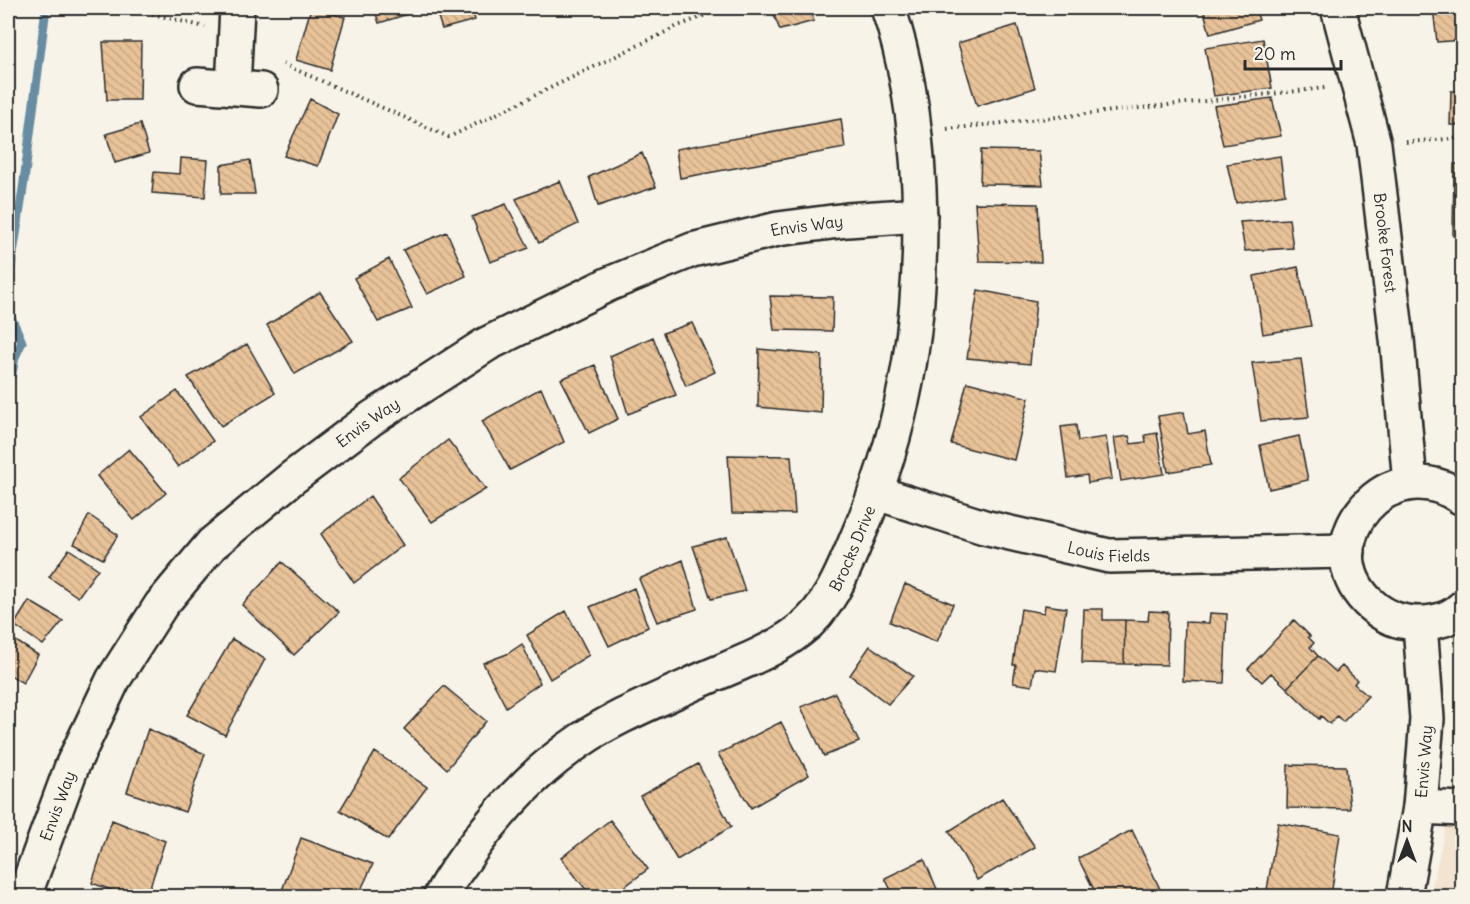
<svg xmlns="http://www.w3.org/2000/svg" width="1470" height="904" font-family="Delius,sans-serif">
  <style>
    .built { fill: #f2e4d0 }
    .lines { fill: none; stroke-linecap: round; stroke-linejoin: round }
    .stream { stroke: #688ca2; stroke-width: 9 }
    .building { fill: url(#building-back-hatch); stroke: #2b2b2b; stroke-width: 1.5 }
    .minor-casing { stroke: #2b2b2b; stroke-width: 38 }
    .path { stroke: #2b2b2b; stroke-width: 4; stroke-dasharray: 1.5 4.5; stroke-linecap: butt }
    .minor { stroke: #f7f3e8; stroke-width: 33 }
    .labels { text-anchor: middle; stroke-width: 6; stroke-linejoin: round; paint-order: stroke }
    .street-label { font-size: 16px; fill: #2b2b2b; stroke: #f7f3e8 }
  </style>
  <defs>
    <pattern id="building-back-hatch" width="6" height="6" patternUnits="userSpaceOnUse" patternTransform="scale(1.5)"><rect width="6" height="6" fill="#e8c298"/><path d="M-1 5l2 2M0 0l6 6M5-1l2 2" fill="none" stroke="#c7a783"/></pattern>
  </defs>
  <rect width="100%" height="100%" fill="#f7f3e8"/>
  <filter id="ink" filterUnits="userSpaceOnUse"><feTurbulence type="fractalNoise" baseFrequency=".0167" numOctaves="2"/><feDisplacementMap in="SourceGraphic" scale="12" xChannelSelector="R" yChannelSelector="G"/><feConvolveMatrix kernelMatrix="1 2 1 2 8 2 1 2 1" color-interpolation-filters="sRGB"/></filter>
  <g filter="url(#ink)">
    <path class="built" d="M1449,812L1462,813V896H1430Z"/>
    <g class="lines">
      <path class="stream" d="M8,286L23,189L46,8
        M8,310L22,342L15,357L12,374"/>
    </g>
    <path class="building" d="M311,8L345,17L330,70L296,60Z
      M374,8H406L408,14L379,23Z
      M435,8H472L475,20L442,29Z
      M771,8H810L814,21L780,30Z
      M1203,8H1255L1259,20L1210,34Z
      M1433,8H1462V40L1437,42Z
      M1017,25L1035,88L977,106L958,43Z
      M1263,39L1272,88L1214,96L1205,48Z
      M103,42H141L140,100H107Z
      M1451,91H1462V125H1450Z
      M1272,98L1281,136L1223,145L1214,106Z
      M310,99L338,114L318,166L284,156Z
      M841,119L845,148L680,178L676,149Z
      M140,124L149,153L115,163L106,134Z
      M981,150L1039,151L1043,185L980,184Z
      M642,153L656,187L598,206L589,177Z
      M1280,156L1285,194L1236,203L1227,164Z
      M181,158L208,160L205,197L152,193L154,172L180,174Z
      M250,160L255,194H221V165Z
      M1454,164H1462V236H1453Z
      M560,181L578,224L539,243L516,199Z
      M975,203L1038,204L1041,262L979,261Z
      M506,204L529,248L490,262L472,217Z
      M1289,219L1293,248L1245,251L1240,222Z
      M447,232L466,276L427,294L403,250Z
      M389,259L412,308L378,322L354,278Z
      M1298,267L1311,326L1263,334L1254,276Z
      M978,290L1036,301L1030,364L967,358Z
      M320,292L353,341L295,374L267,325Z
      M770,296L833,297L832,331L774,330Z
      M692,323L715,372L686,386L663,333Z
      M653,337L676,395L628,414L610,356Z
      M247,344L275,393L221,426L188,377Z
      M759,349L822,355L821,413L758,407Z
      M1301,359L1309,417L1261,421L1252,363Z
      M595,365L618,419L589,433L561,379Z
      M967,382L1029,398L1014,460L951,444Z
      M541,388L564,442L510,470L482,421Z
      M177,391L213,441L178,467L141,417Z
      M1184,412L1188,434L1205,431L1211,465L1168,472L1158,416Z
      M1076,425L1078,441L1106,437L1112,479L1088,483L1087,475L1068,478L1061,427Z
      M1157,433L1164,474L1121,481L1114,438L1129,436L1131,444L1146,442L1145,435Z
      M1299,436L1308,480L1269,489L1260,445Z
      M448,440L486,489L432,522L399,478Z
      M129,449L166,493L134,520L97,476Z
      M728,455L791,456L795,514L732,513Z
      M370,496L403,545L354,583L321,534Z
      M89,515L118,535L103,559L74,544Z
      M727,537L745,591L711,599L693,546Z
      M69,549L98,569L78,597L49,577Z
      M683,560L697,609L657,622L639,579Z
      M282,562L339,612L294,655L242,605Z
      M905,584L953,604L937,642L890,622Z
      M634,588L648,627L609,646L590,607Z
      M29,601L63,621L43,645L14,625Z
      M1045,605L1066,608L1056,671L1035,668L1032,686L1013,683L1016,665H1013L1021,609L1044,613Z
      M1084,609H1103V620H1125L1124,664L1082,663Z
      M566,611L589,655L550,679L527,635Z
      M1149,611L1168,612L1167,665L1124,664L1125,620L1148,621Z
      M1210,613L1227,614L1224,683L1183,681L1185,622L1209,623Z
      M1294,620L1310,636L1308,637L1314,643L1310,647L1318,656L1287,688L1271,673L1262,682L1248,669Z
      M8,636L38,655L23,683L8,674Z
      M232,639L265,659L225,735L187,715Z
      M522,644L540,683L506,707L483,663L507,654Z
      M870,646L913,676L888,704L850,675Z
      M1318,656L1336,672L1342,666L1357,680L1354,684L1368,696L1343,722L1337,716L1330,724L1321,716L1319,719L1287,688Z
      M444,686L486,721L447,769L404,729Z
      M835,693L859,742L824,756L801,707Z
      M781,722L809,775L751,808L718,754Z
      M148,729L205,754L185,812L127,792Z
      M375,752L427,787L388,840L340,810Z
      M698,764L731,827L677,860L640,796Z
      M1288,765L1346,766L1350,809L1287,808Z
      M1002,798L1035,847L977,880L949,831Z
      M112,820L165,841L147,896H128L92,883Z
      M610,820L648,869L612,896H591L561,858Z
      M1278,823L1340,834L1331,896H1292L1267,890Z
      M1132,830L1160,889L1145,896H1097L1078,858Z
      M301,838L373,864L358,896H280Z
      M924,859L940,896H894L885,878Z"/>
    <g class="lines">
      <defs>
        <g id="minor">
          <path id="s1" d="M1338,8L1374,144L1397,339L1410,483"/>
          <path d="M197,85L261,90"/>
          <path d="M233,87L237,8"/>
          <path id="s2" d="M877,493L984,527L1109,556L1348,551"/>
          <path d="M1462,498C1388,446 1310,542 1367,601C1378,612 1391,620 1407,622C1425,625 1448,622 1462,608"/>
          <path d="M1420,807L1462,809"/>
          <path id="s3" d="M24,896L72,766L113,680L161,605L212,544L292,478L372,418L487,344L609,284L692,250L778,229L847,220L920,215"/>
          <path id="s4" d="M441,896C448,880 461,865 471,850C501,808 538,769 581,740C615,717 653,702 690,685C726,668 769,655 800,630C831,607 845,566 860,531C908,419 924,310 919,188C916,128 908,65 888,8"/>
          <path id="s5" d="M1404,896L1420,807L1427,719L1420,624"/>
        </g>
      </defs>
      <use href="#minor" class="minor-casing"/>
      <path class="path" d="M129,8L205,27
        M283,64L449,137L678,26L724,8
        M947,129L1325,88
        M1406,142L1462,138"/>
      <use href="#minor" class="minor"/>
    </g>
  </g>
  <g class="labels">
    <g class="street-label">
      <text dy="6" stroke="none"><textPath href="#s3" startOffset="1086">Envis Way</textPath></text>
      <text dy="6" stroke="none"><textPath href="#s1" startOffset="240">Brooke Forest</textPath></text>
      <text dy="6" stroke="none"><textPath href="#s3" startOffset="600">Envis Way</textPath></text>
      <text dy="6" stroke="none"><textPath href="#s4" startOffset="555">Brocks Drive</textPath></text>
      <text dy="6" stroke="none"><textPath href="#s2" startOffset="240">Louis Fields</textPath></text>
      <text dy="6" stroke="none"><textPath href="#s5" startOffset="136">Envis Way</textPath></text>
      <text dy="6" stroke="none"><textPath href="#s3" startOffset="96">Envis Way</textPath></text>
    </g>
  </g>
  <rect width="1470" height="904" fill="none" stroke="#f7f3e8" stroke-width="30"/>
  <rect x="15" y="15" width="1440" height="874" fill="none" stroke="#2b2b2b" stroke-width="2" filter="url(#ink)"/>
  <g transform="translate(1407 841)" stroke="#f7f3e8" stroke-width="4.5" paint-order="stroke">
  <path d="M0-4.5L10 22L0 15L-10 22Z" fill="#2b2b2b"/>
  <text y="-9" font-size="16" font-weight="bold" text-anchor="middle" fill="#2b2b2b">N</text>
  </g>
  <path d="M1245 60v9h96v-9" fill="none" stroke="#2b2b2b" stroke-width="3"/>
  <text x="1254" y="60" font-size="18" fill="#2b2b2b" stroke="#f7f3e8" stroke-width="4.5" paint-order="stroke">20 m</text>
</svg>
